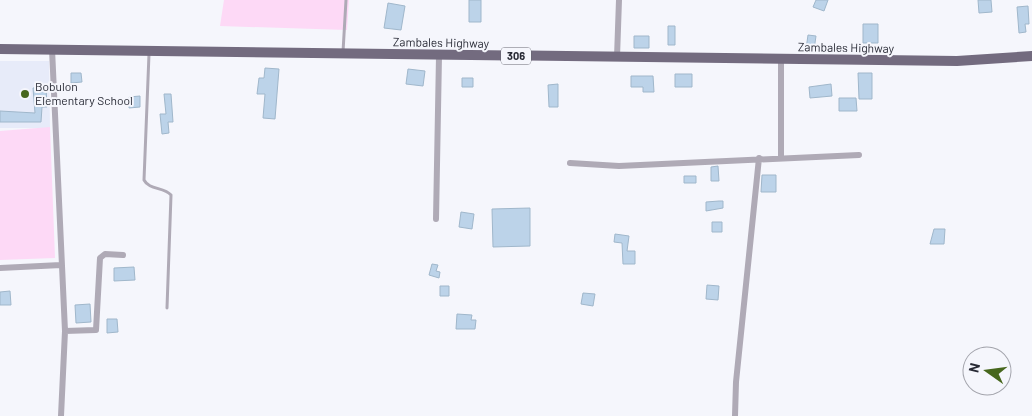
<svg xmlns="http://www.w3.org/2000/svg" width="1032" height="416" font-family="Barlow,sans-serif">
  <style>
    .built { fill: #e7ebf9 }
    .green { fill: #fdd9f6 }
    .building { fill: #bcd3e9; stroke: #a0b7cb }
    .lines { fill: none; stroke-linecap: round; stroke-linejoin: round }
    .service { stroke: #afaab6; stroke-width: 3 }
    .minor { stroke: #afaab6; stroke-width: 6 }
    .primary { stroke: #736b7f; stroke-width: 10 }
    .poi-dot { fill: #47671d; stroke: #f5f6fc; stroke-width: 2 }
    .labels { text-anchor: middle; stroke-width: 4; stroke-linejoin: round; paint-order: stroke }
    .shield { fill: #f5f6fc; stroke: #666771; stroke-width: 1 }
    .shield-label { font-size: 11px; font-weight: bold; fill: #282a35 }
    .street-label { font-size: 12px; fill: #282a35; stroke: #f5f6fc }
    .poi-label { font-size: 12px; fill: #282a35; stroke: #f5f6fc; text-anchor: start }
  </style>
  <rect width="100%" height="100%" fill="#f5f6fc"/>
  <path class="built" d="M0,61H49L50,128H0Z"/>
  <path class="green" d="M224,0H349L347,30L220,26Z
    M50,127L55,258L0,260V131Z"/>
  <path class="building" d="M469,0H481V22H469Z
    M816,0H828L824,11L813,7Z
    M978,0H991L992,12L979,13Z
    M388,3L405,6L401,30L384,28Z
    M1028,6L1029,24H1025L1026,32L1019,33L1017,7Z
    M863,24H878V43H863Z
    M668,26H675V45H668Z
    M808,35L816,36L814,50L806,49Z
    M634,36H649V48H634Z
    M265,68L279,69L275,119L263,118L265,94H257L259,78H264Z
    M408,69L425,71L423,86L406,84Z
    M71,73H81L82,82L71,83Z
    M858,73H872V99H859Z
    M675,74H692V87H675Z
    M631,76H653L654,92H643V87H631Z
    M462,78H473V87H462Z
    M558,84V107H549L548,85Z
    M831,84L832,96L810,98L809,87Z
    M46,87L47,107H42L41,122H0V111L35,113L33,88Z
    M164,94H171L173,122H168L169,133L162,134L160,114H166Z
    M140,96V107L129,108V97Z
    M839,98H856L857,111H839Z
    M718,166L719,181H711V167Z
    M762,175H776V192H761Z
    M684,176H696V183H684Z
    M719,201H723V208L706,211V202Z
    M530,208V246L493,247L492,209Z
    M461,212L474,214L472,229L459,227Z
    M712,222H722V232H712Z
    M934,229H945L944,244H930Z
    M615,234L629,236L627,251H635V264H623L622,243L614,242Z
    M432,264L438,265L436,271L440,272L439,278L429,275Z
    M134,267L135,280L114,281V268Z
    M707,285L719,286L718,300L706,299Z
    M440,286H449V296H440Z
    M10,291L11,305H0V292Z
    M583,293L595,294L593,306L581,304Z
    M90,304L91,322L76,323L75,305Z
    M457,314L472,315L471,320H476L475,329H456Z
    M107,319H117L118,332L107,333Z"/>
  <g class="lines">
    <path class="service" d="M343,52L346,0
      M149,54L144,180C149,190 164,187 171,195L167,308"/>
    <path class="minor" d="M52,49L65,331L61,416
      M617,57L619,0
      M781,59V157
      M570,163L619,166L859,155
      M436,219L439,56
      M0,268L61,265
      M65,331L96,330L100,258L105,254L123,255
      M735,416L736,382L759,158"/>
    <path class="primary" d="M0,49L957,61L1032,56"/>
  </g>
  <circle class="poi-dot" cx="25" cy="94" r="5"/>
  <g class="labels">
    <rect class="shield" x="501" y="47.5" width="30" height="17" rx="4"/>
    <g class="shield-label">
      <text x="516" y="60">306</text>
    </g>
    <g class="street-label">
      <text transform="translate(441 43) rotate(1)" y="4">Zambales Highway</text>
      <text transform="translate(846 48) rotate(1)" y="4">Zambales Highway</text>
    </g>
    <g class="poi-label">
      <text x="35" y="91">Bobulon<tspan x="35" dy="14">Elementary School</tspan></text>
    </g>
  </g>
  <g transform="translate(987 371) rotate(284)"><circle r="24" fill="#f5f6fc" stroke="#a3a4ac"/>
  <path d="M0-4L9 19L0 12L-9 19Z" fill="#47671d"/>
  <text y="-8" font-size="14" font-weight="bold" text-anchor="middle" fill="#282a35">N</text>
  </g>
</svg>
